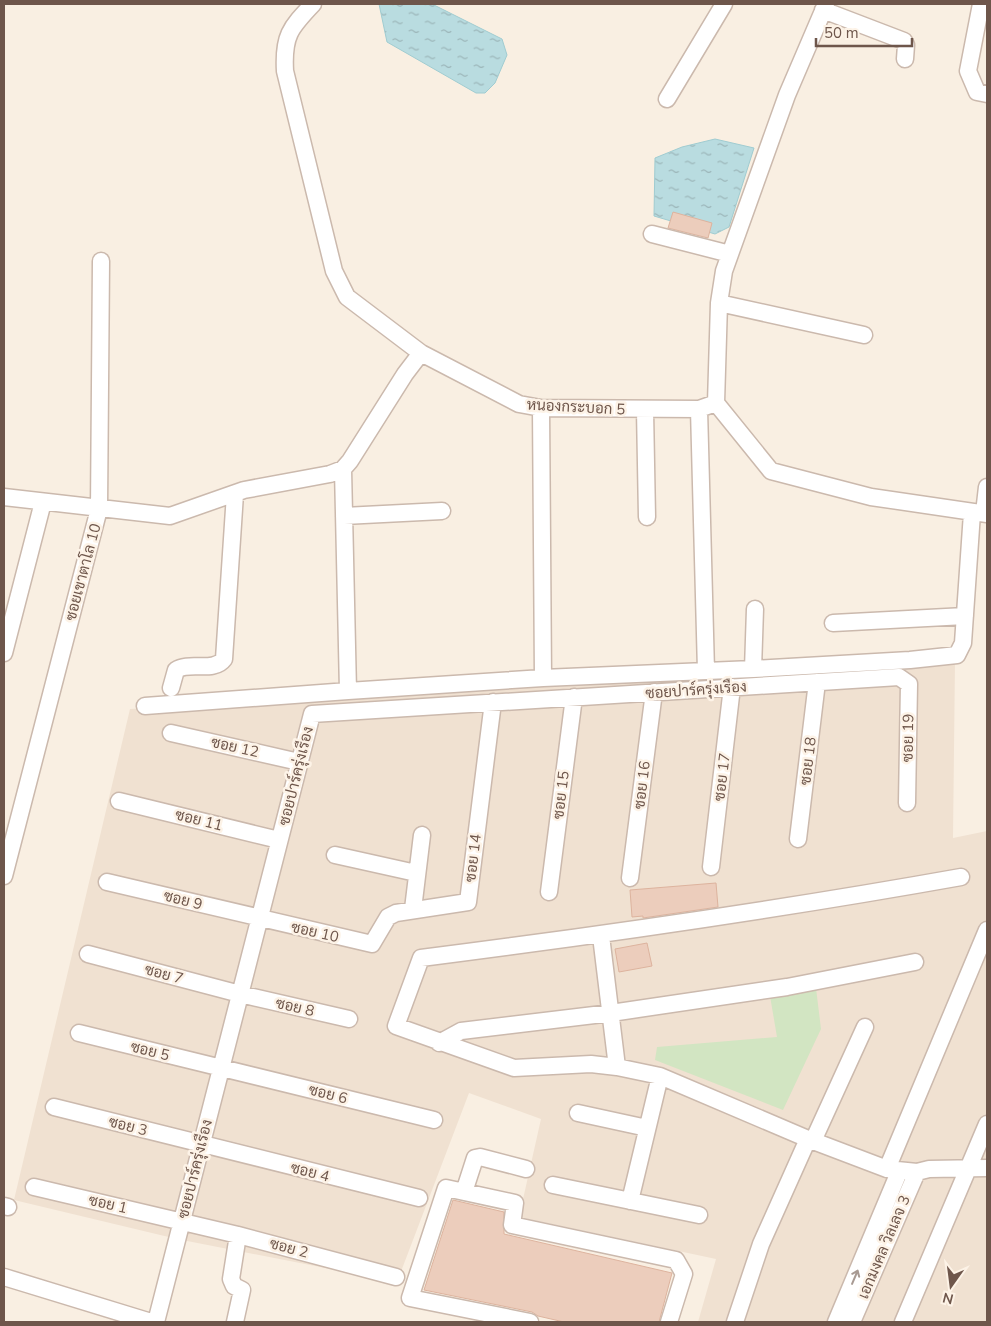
<svg xmlns="http://www.w3.org/2000/svg" width="991" height="1326" font-family="'Nunito Sans',Sarabun,sans-serif">
  <style>
    .residential { fill: #f0e1d1 }
    .park { fill: #d2e5c2 }
    .water { fill: url(#water-ripples); stroke: #a0ccd1 }
    .building { fill: #eccdbc; stroke: #ddb39e }
    .lines { fill: none; stroke-linecap: round; stroke-linejoin: round }
    .minor-casing { stroke: #cbb9ad; stroke-width: 19 }
    .minor { stroke: #fff; stroke-width: 16 }
    .oneway { stroke: #a89a93 }
    .labels { text-anchor: middle; stroke-width: 5; stroke-linejoin: round; paint-order: stroke }
    .street-label { font-size: 15px; fill: #6e564b; stroke: #fdf3e7 }
  </style>
  <defs>
    <pattern id="water-ripples" width="26" height="14" patternUnits="userSpaceOnUse" patternTransform="scale(1.25)"><rect width="26" height="14" fill="#b9dce0"/><path d="M2 4q2-2 4 0t4 0M15 11q2-2 4 0t4 0" fill="none" stroke="#9bb5b8"/></pattern>
  </defs>
  <rect width="100%" height="100%" fill="#f9efe2"/>
  <path class="residential" d="M955,662L953,838L987,831V1322H698L716,1259L519,1217L541,1119L469,1093L397,1282L177,1239L14,1200L130,709Z"/>
  <path class="park" d="M816,988L821,1029L783,1110L655,1060L657,1047L777,1037L770,996Z"/>
  <path class="water" d="M379,4H432L502,39L507,55L495,83L485,93H476L387,42Z
    M715,139L754,148L729,227L715,234L654,216L655,158L682,147Z"/>
  <path class="building" d="M673,212L712,223L708,238L668,228Z
    M716,883L718,907L643,918V916L632,917L630,890Z
    M647,943L652,966L619,972L615,949Z
    M453,1200L504,1212V1234L672,1273L659,1322H564L538,1316L532,1312L424,1290Z"/>
  <g class="lines">
    <defs>
      <path id="minor" d="M313,4C290,28 283,36 285,71L334,271L347,297L421,353
        M981,4L968,71L977,92L987,94
        M823,10L904,41L906,45L905,59
        M667,99L724,4
        M652,234L730,254
        M719,303L864,335
        M716,403L719,303L724,271L787,95L826,4
        M716,403L771,471L871,497L987,514
        M541,408L543,678
        M699,409L706,671L753,669
        M645,410L647,517
        M4,497L170,516L244,490L330,474L343,469L350,461L405,374L421,353L519,404L541,408L699,409L716,403
        M984,513L987,487
        M344,516L442,511
        M755,609L753,669L910,660L957,655L963,643L972,513
        M833,623L965,616
        M4,653L43,502
        M171,688L176,670C189,661 214,673 224,659L235,494
        M348,691L543,678L706,671
        M145,706L348,691L343,469
        M171,733L299,762
        M119,801L279,840
        M798,839L817,682
        M335,855L416,873
        M711,867L732,687
        M4,876L99,509L101,261
        M961,877C782,909 602,935 421,958L396,1026L514,1068L591,1064L617,1067L660,1076L808,1139L887,1169L917,1172L929,1169L987,1168
        M630,878L654,692
        M107,882L372,944L388,917L396,913L468,902L493,702
        M549,892L574,697
        M413,909L422,835
        M601,936L617,1067
        M88,954L240,994L349,1019
        M79,1033L434,1120
        M439,1043L461,1031L611,1013L787,987L915,962
        M54,1107L419,1198
        M578,1113L647,1128
        M813,1141L865,1027
        M887,1169L987,930
        M553,1185L699,1215
        M34,1187L238,1235L396,1277
        M464,1192L475,1158L480,1157L526,1169
        M630,1201L660,1076
        M4,1206L8,1207
        M4,1277L151,1322
        M156,1322L312,714L899,677L909,684L907,803
        M235,1322L242,1290L234,1286L231,1279L238,1235
        M530,1322L410,1298L446,1188L515,1203L512,1225L676,1260L684,1274L669,1322
        M735,1322L761,1244L808,1139
        M836,1322L899,1172
        M852,1322L917,1172
        M903,1322L987,1124"/>
    </defs>
    <use href="#minor" class="minor-casing"/>
    <use href="#minor" class="minor"/>
  </g>
  <defs><path id="oneway-shaft" d="M-6 0H5M1.5-3L5.5 0L1.5 3" fill="none" stroke-width="1.6" stroke-linecap="round" stroke-linejoin="round" transform="scale(1.25)"/></defs>
  <use class="oneway" href="#oneway-shaft" transform="translate(855 1277) rotate(-67)"/>
  <g class="labels">
    <g class="street-label">
      <text transform="translate(576 407) rotate(3)" y="5">หนองกระบอก 5</text>
      <text transform="translate(83 572) rotate(-75)" y="5">ซอยเขาตาโล 10</text>
      <text transform="translate(696 690) rotate(-4)" y="5">ซอยปาร์ครุ่งเรือง</text>
      <text transform="translate(908 738) rotate(-89)" y="5">ซอย 19</text>
      <text transform="translate(235 747) rotate(13)" y="5">ซอย 12</text>
      <text transform="translate(808 761) rotate(-83)" y="5">ซอย 18</text>
      <text transform="translate(296 776) rotate(-76)" y="5">ซอยปาร์ครุ่งเรือง</text>
      <text transform="translate(722 777) rotate(-83)" y="5">ซอย 17</text>
      <text transform="translate(642 785) rotate(-83)" y="5">ซอย 16</text>
      <text transform="translate(561 795) rotate(-83)" y="5">ซอย 15</text>
      <text transform="translate(199 820) rotate(14)" y="5">ซอย 11</text>
      <text transform="translate(473 858) rotate(-83)" y="5">ซอย 14</text>
      <text transform="translate(183 900) rotate(14)" y="5">ซอย 9</text>
      <text transform="translate(315 932) rotate(13)" y="5">ซอย 10</text>
      <text transform="translate(164 974) rotate(15)" y="5">ซอย 7</text>
      <text transform="translate(295 1007) rotate(13)" y="5">ซอย 8</text>
      <text transform="translate(150 1051) rotate(14)" y="5">ซอย 5</text>
      <text transform="translate(328 1094) rotate(14)" y="5">ซอย 6</text>
      <text transform="translate(128 1126) rotate(14)" y="5">ซอย 3</text>
      <text transform="translate(195 1169) rotate(-76)" y="5">ซอยปาร์ครุ่งเรือง</text>
      <text transform="translate(310 1172) rotate(14)" y="5">ซอย 4</text>
      <text transform="translate(108 1204) rotate(13)" y="5">ซอย 1</text>
      <text transform="translate(884 1247) rotate(-67)" y="5">เอกมงคล วิลเลจ 3</text>
      <text transform="translate(289 1248) rotate(15)" y="5">ซอย 2</text>
    </g>
  </g>
  <rect width="991" height="1326" fill="none" stroke="#6e564b" stroke-width="10"/>
  <g transform="translate(951 1286) rotate(194)" stroke="#fdf3e7" stroke-width="4" paint-order="stroke">
  <path d="M0-4L9 19L0 12L-9 19Z" fill="#6e564b"/>
  <text y="-8" font-size="14" font-weight="bold" text-anchor="middle" fill="#6e564b">N</text>
  </g>
  <path d="M816 38v8h96v-8" fill="none" stroke="#6e564b" stroke-width="2.5"/>
  <text x="824" y="38" font-size="15" fill="#6e564b" stroke="#fdf3e7" stroke-width="4" paint-order="stroke">50 m</text>
</svg>
